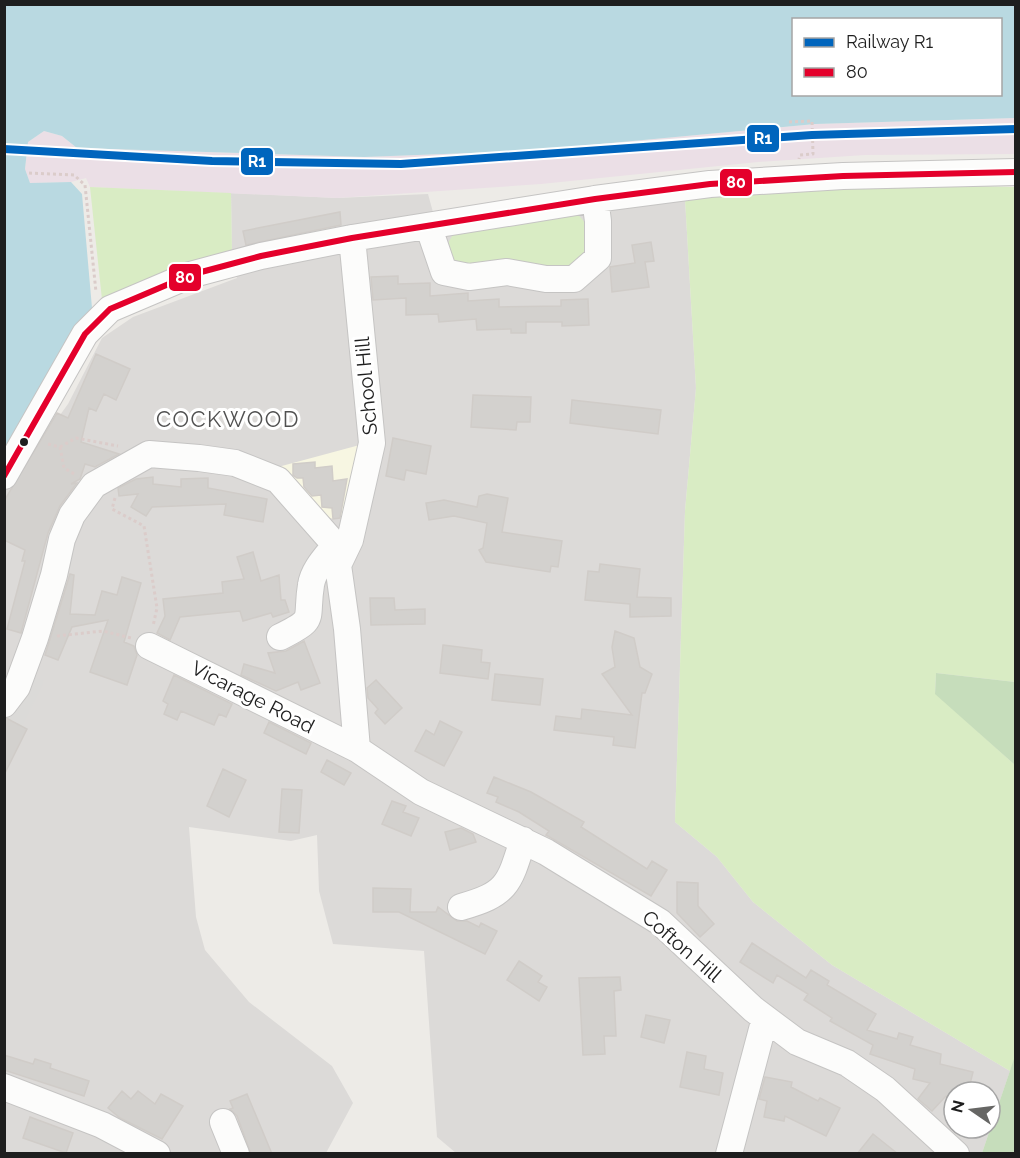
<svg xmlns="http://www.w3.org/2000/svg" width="1020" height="1158" font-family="Raleway,sans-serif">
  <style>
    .residential { fill: #dcdad8; fill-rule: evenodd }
    .industrial { fill: #ebdfe6 }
    .education { fill: #f7f6e2 }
    .religious { fill: #dbdad8 }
    .grass { fill: #d9ecc4 }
    .forest { fill: #c6ddbb }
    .water { fill: #b9d9e1; fill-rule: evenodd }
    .building { fill: #d3d1ce; stroke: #d0ccc8; stroke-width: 1.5 }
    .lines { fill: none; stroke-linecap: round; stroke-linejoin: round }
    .minor-casing { stroke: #c5c4c3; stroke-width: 28 }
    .path { stroke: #dbccca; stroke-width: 3; stroke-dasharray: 3 3; stroke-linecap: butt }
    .minor { stroke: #fcfcfb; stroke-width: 26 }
    .bus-1-casing { stroke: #fff; stroke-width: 10 }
    .bus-1 { stroke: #e4002b; stroke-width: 6 }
    .rail-1-casing { stroke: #fff; stroke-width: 12 }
    .rail-1 { stroke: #0065bd; stroke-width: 8 }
    .bus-dot { fill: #1e1e1e; stroke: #fff; stroke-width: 2 }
    .labels { text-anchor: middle; stroke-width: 6; stroke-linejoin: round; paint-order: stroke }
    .street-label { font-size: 20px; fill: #1e1e1e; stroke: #fff }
    .quarter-label { font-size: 22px; letter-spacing: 1.5px; fill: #515151; stroke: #fff }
    .line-badge { stroke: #fff; stroke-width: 2 }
    .badge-label { font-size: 16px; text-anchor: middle; font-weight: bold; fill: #fff }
  </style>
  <rect width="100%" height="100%" fill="#edebe7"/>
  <path class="residential" d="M231,193L337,198L428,194L439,234L685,199L696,388L685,511L675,822L717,857L753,902L832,965L1010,1071L982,1153H456L437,1137L424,951L333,944L319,891L317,835L291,841L189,827L196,917L205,950L249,1002L332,1066L353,1103L326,1153L5,1154V491L68,404L102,338L133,317L237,278L232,253ZM954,1092H990V1128H954Z"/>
  <path class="industrial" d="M1015,118V154L865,155L758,162L541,184L337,198L90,187L86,178L71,182L30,183L25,169L28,142L44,131L62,136L77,148L364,157L525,151L815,124Z"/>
  <path class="education" d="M367,443L350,517L333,519L323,515L278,467Z"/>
  <path class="religious" d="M27,673L44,681L22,726L5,718Z"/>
  <path class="grass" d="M973,186L1015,187V682L936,673L935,693L1015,765L1016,1056L1010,1071L832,965L753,902L717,857L675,822L685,511L696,388L685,199L825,189Z
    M90,187L231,193L232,253L103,309Z
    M574,212C592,223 588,240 586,258L571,272L453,267L444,250L455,231Z"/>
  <path class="forest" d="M936,673L1015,682V765L935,694Z
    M1015,1056V1153H982Z"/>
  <path class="water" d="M5,5H1015V118L815,124L525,151L364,157L77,148L62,136L44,131L28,142L25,169L30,183L71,182L82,194L92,308L5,457ZM794,20H1000V94H794Z"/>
  <path class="building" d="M340,212L341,225L246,245L243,231Z
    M651,242L654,261L645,262L649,287L612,292L610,267L635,263L632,245Z
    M398,276V284L430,283V296L468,293V301L499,299V307L561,306V300L588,299L589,325L562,326V322H526V333H511V329L477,330L476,319L439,322L438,314L406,315V298L373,300L371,277Z
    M96,354L130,369L116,400L104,394L96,411L89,408L81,442L119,454L95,467L85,464L80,479L71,484L77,483L60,506L48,533L21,633L7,629L25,561H22L25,550L4,540V501L57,413L68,418Z
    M473,395L531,397L530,422H517L516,430L471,427Z
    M572,400L661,410L658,434L570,423Z
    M393,438L431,446L426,474L406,470L404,480L386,476Z
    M315,462V468L332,466L333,481L347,479L340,518L333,519L332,508L322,507L321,495L312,496L304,487L303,478H297L293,475V464Z
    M153,477V484L181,487V479L208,478V488L267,499L263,522L224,515L226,504L152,507L146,516L131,507L138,494L119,496L118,488L136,479Z
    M487,494L508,498L502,532L562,541L558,567L551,566L550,572L486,562L479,550L483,548L487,523L454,516L429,520L426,503L444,500L477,507L479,496Z
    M253,552L261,581L279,575L281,600H285L289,612L273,617L271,613L243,621L240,611L180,617L170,640L157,633L165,616L163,599L223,593L222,582L244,579L237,557Z
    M600,564L640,569L637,597L671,598V616L630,617V604L585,600L588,571L599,572Z
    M70,574L74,575L70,614L95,615L102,591L117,595L122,577L141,583L124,642L134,646L137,655L127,685L90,672L108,620L72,627L58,660L45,655Z
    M370,598H394L395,610L425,609V624L371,625Z
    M615,631L634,638L640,667L652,674L645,693H642L635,748L613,745L614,737L554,730L556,716L581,719L582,709L632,715L602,674L615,667L612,647Z
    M304,641L320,683L301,690L298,682L276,691L241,675L244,664L275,673L268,653L286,651Z
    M443,645L482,650L481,662L490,663L488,679L440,673Z
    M495,674L543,679L540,705L492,700Z
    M174,675L232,704L226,717L219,714L214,725L181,711L177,720L164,714L168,704L163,701Z
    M376,680L402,708L385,724L375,713L378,709L368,698L367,688Z
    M6,718L27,729L4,775V719Z
    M440,721L462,732L444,766L415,751L426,730L434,735Z
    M269,722L311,743L306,754L264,733Z
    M327,760L351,773L344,785L321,772Z
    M223,769L246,780L229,817L207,806Z
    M494,777L531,792L584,822L581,827L647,869L652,861L667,870L651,896L546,835L549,831L519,812L496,802L498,797L487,793Z
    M282,789L302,790L299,833L279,832Z
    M392,801L406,806L403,812L419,818L411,836L382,824Z
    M461,828L473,834L476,842L450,850L445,832Z
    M677,882L698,883V906L714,924L700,937L677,913Z
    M373,888L411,889L410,912H436L438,907L457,921H467L479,927L481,923L497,931L485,954L399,912H373Z
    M752,943L806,978L811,970L829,981L827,985L876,1014L867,1030L897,1039L899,1033L913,1037L910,1045L941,1054L940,1064L973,1072L968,1092L955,1089L953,1097L946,1096L932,1111L918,1099L930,1083L913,1079L915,1069L870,1054L873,1045L830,1021L832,1018L804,1000L808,994L777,975L773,983L740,962Z
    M519,961L542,976L538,982L547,987L539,1001L507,980Z
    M620,977L621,990L614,991L616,1036H604L605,1054L583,1055L579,978Z
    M646,1015L670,1020L664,1043L641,1037Z
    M687,1052L706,1056L704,1069L723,1073L719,1095L680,1087Z
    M4,1055L33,1064L35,1059L51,1064L50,1068L89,1081L84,1096L4,1070Z
    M765,1077L792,1082L791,1087L818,1101L820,1098L840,1108L826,1136L785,1116L784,1121L764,1117L767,1101L759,1099Z
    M122,1091L131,1099L138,1091L155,1104L161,1094L183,1106L162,1139L120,1118L108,1108Z
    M247,1094L272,1154H251L237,1116L230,1109L233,1108L230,1101Z
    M30,1117L73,1133L66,1153L23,1138Z
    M873,1134L898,1154H857Z"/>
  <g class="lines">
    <defs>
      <path id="minor" d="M429,228L444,272L469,277L507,272L546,279H574L598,258V221L595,199
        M4,476L85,334L110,309L190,275L261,256L352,238L595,199L710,184L843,176L1016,172
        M338,565L350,540L372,443L352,238
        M280,637C318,618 305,621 311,585C313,571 324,559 333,548
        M149,646L357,749L421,792L546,852L660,922L753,1009L797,1042L847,1063L885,1089L956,1154
        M4,704L17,687L35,638L54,575L62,539L72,515L94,485L149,454L199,458L235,463L278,480L330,539L338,565L347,629L357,749
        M461,907C507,894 509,885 523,840
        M4,1087L102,1125L157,1154
        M223,1122L236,1154
        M729,1154L765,1018"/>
    </defs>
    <use href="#minor" class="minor-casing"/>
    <path class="path" d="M789,122L812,121L813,154L800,155L799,159
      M29,173L74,175L85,185L96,292
      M48,444L60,447
      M60,447L76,438L118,446
      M60,447L64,468L76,475
      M115,498L112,509L144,526L157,608L153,626
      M57,636L103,631L131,638"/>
    <use href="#minor" class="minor"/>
    <defs>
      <path id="bus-1" d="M4,476L85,334L110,309L190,275L261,256L352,238L595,199L710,184L843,176L1016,172"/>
    </defs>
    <use href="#bus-1" class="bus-1-casing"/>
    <use href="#bus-1" class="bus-1"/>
    <defs>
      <path id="rail-1" d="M4,149L212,161L401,164L812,135L1016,129"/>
    </defs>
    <use href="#rail-1" class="rail-1-casing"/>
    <use href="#rail-1" class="rail-1"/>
  </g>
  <circle class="bus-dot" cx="24" cy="442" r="5"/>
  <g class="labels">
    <g class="street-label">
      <text transform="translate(366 386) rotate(-95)" y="7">School Hill</text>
      <text transform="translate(253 697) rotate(27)" y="7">Vicarage Road</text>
      <text transform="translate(682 946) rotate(41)" y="7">Cofton Hill</text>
    </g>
    <g class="quarter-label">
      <text x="228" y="427">COCKWOOD</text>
    </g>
  </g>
  <g class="line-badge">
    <rect x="746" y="124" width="34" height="29" rx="6" fill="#0065bd"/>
    <rect x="240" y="147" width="34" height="29" rx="6" fill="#0065bd"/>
    <rect x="719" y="168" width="34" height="29" rx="6" fill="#e4002b"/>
    <rect x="168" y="263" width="34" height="29" rx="6" fill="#e4002b"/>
  </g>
  <g class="badge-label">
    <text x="763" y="144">R1</text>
    <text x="257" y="167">R1</text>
    <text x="736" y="188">80</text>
    <text x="185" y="283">80</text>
  </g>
  <rect width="1020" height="1158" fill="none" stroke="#1e1e1e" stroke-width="12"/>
  <rect x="792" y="18" width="210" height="78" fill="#ffffff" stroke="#a5a5a5" stroke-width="1.5"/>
  <rect x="804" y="38" width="30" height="9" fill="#0065bd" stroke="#a5a5a5" stroke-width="1.5"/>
  <text x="846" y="48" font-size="18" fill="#1e1e1e">Railway R1</text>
  <rect x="804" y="68" width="30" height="9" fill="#e4002b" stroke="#a5a5a5" stroke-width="1.5"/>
  <text x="846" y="78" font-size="18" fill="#1e1e1e">80</text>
  <g transform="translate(972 1110) rotate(284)"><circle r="28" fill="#ffffff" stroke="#a5a5a5" stroke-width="1.5"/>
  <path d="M0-4.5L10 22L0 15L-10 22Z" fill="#666664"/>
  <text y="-9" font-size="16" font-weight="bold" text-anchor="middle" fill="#1e1e1e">N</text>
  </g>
</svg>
